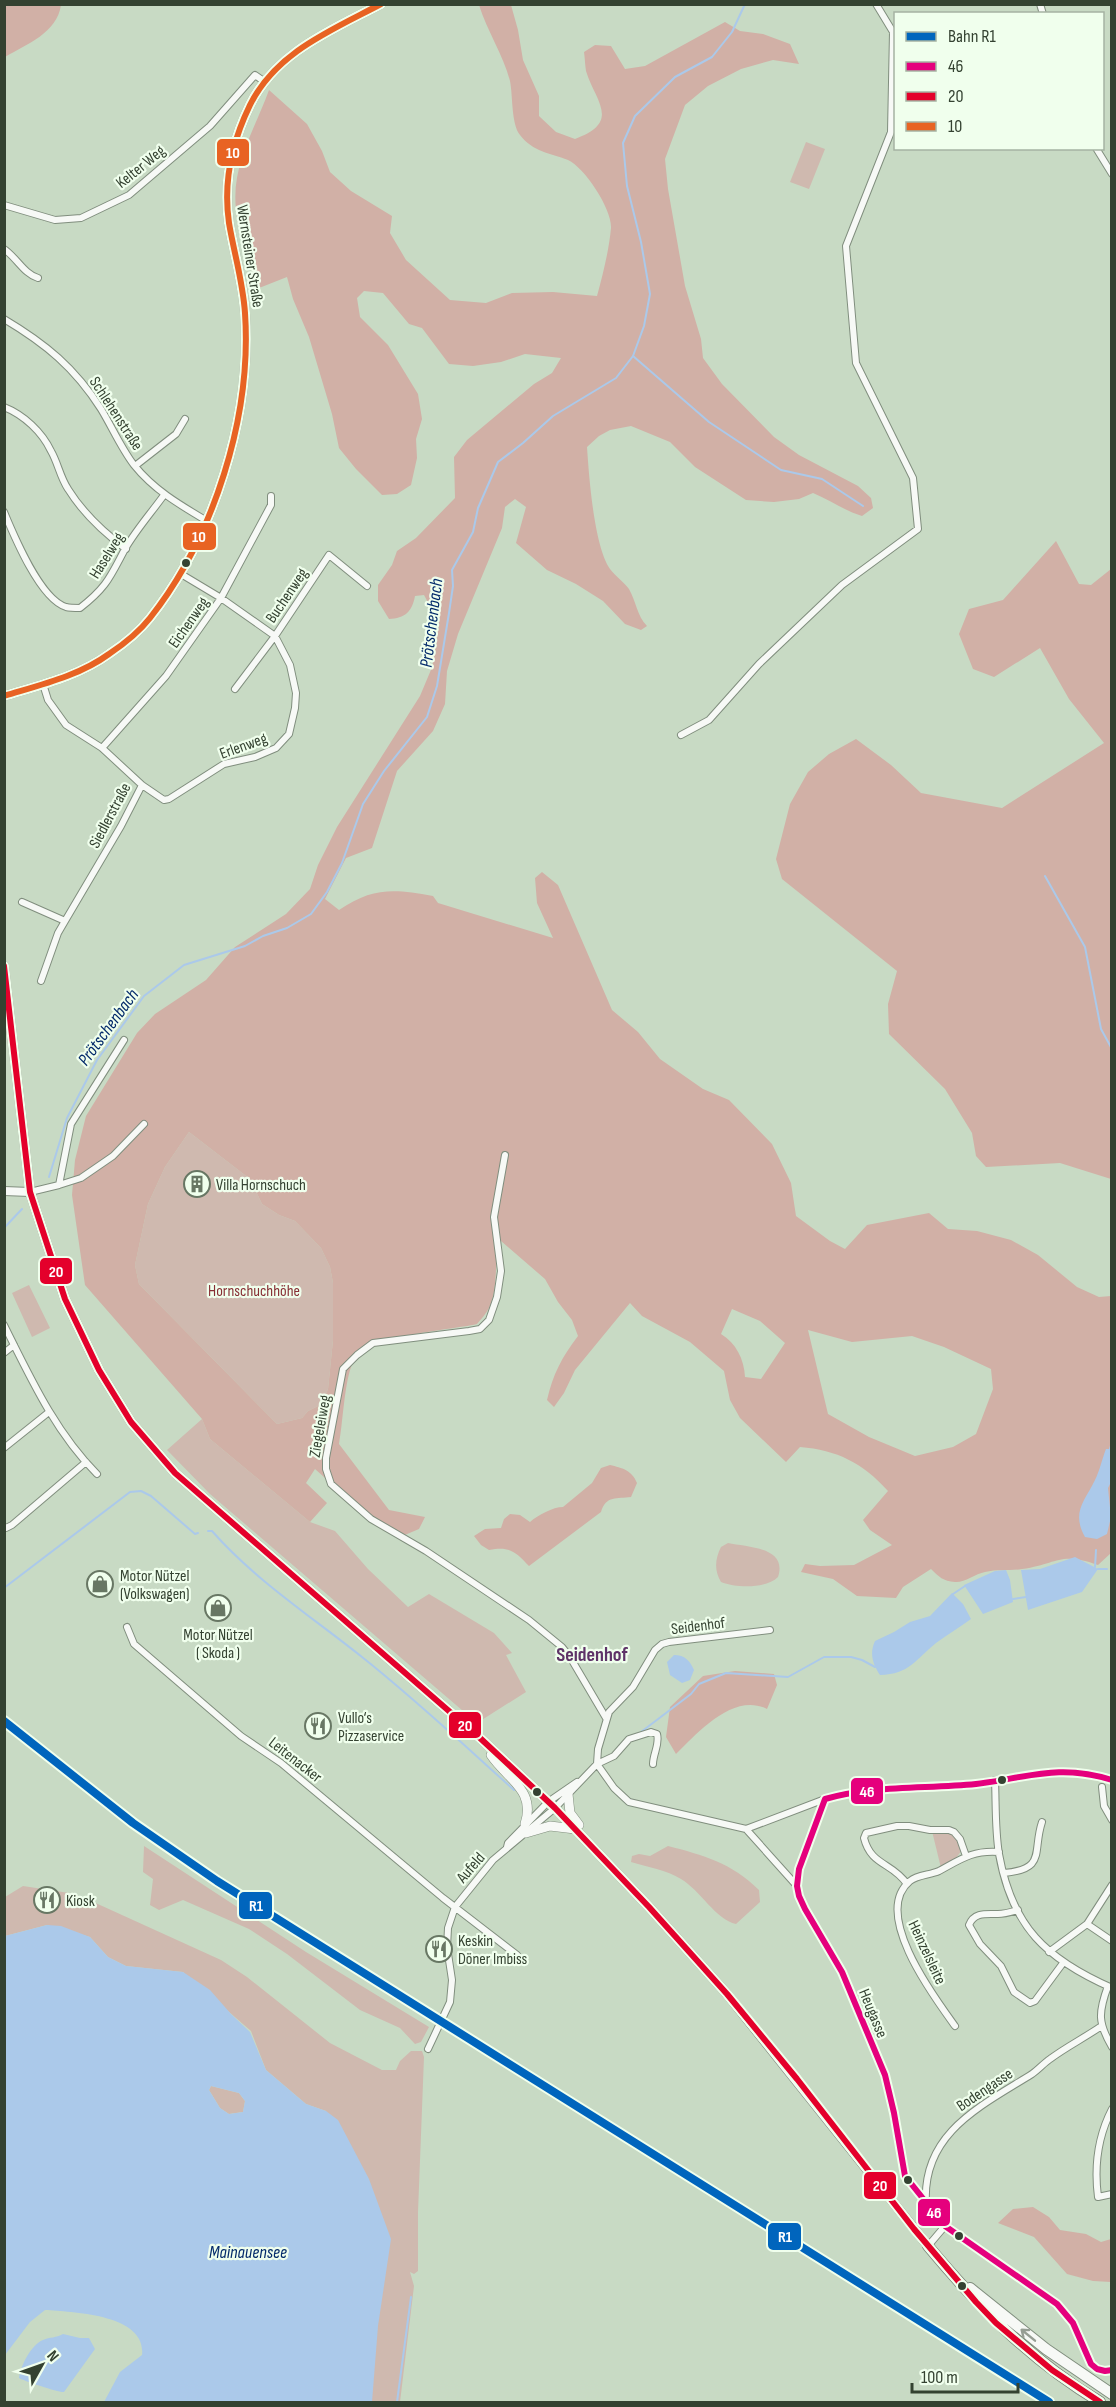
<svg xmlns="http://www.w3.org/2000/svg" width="1116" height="2407" font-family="'Sofia Sans Condensed',sans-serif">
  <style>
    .green { fill: #cfb9af }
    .forest { fill: #d1b0a6; fill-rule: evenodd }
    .water { fill: #abc9ea; fill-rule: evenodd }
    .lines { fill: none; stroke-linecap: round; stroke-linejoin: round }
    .stream { stroke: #abc9ea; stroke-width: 2 }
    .street-casing { stroke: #808e7e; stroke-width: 8 }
    .secondary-casing { stroke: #808e7e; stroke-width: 10 }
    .primary-casing { stroke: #808e7e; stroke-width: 10 }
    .highway-casing { stroke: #808e7e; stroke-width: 12 }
    .street { stroke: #f7f9f6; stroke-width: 6 }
    .secondary { stroke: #f7f9f6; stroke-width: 8 }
    .primary { stroke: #f7f9f6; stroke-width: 9 }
    .highway { stroke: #f7f9f6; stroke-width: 10 }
    .bus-1-casing { stroke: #f0ffed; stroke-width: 10 }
    .bus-2-casing { stroke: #f0ffed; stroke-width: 10 }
    .bus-3-casing { stroke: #f0ffed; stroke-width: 10 }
    .bus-1 { stroke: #e5007d; stroke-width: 6 }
    .bus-2 { stroke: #e4002b; stroke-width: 6 }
    .bus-3 { stroke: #e86323; stroke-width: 6 }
    .rail-1-casing { stroke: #f0ffed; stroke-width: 12 }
    .rail-1 { stroke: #0065bd; stroke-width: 8 }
    .oneway { stroke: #969e94 }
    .bus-dot { fill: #344231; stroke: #f0ffed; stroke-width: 2 }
    .labels { text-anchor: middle; stroke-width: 4.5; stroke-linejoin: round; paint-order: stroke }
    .street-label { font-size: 16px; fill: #344231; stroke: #f0ffed }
    .poi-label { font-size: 16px; fill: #344231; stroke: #f0ffed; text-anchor: start }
    .park-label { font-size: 16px; fill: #872f34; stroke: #f0ffed }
    .water-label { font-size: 18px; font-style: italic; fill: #032a6a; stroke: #f0ffed }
    .quarter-label { font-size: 20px; font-weight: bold; fill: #5e3368; stroke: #f0ffed }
    .line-badge { stroke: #f0ffed; stroke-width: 2 }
    .badge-label { font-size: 16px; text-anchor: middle; font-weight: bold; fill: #fff }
  </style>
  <rect width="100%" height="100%" fill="#c8dac4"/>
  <path class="green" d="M806,142L825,149L809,189L790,182Z
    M189,1132L250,1179L262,1204L279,1215L295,1221L321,1248L330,1267L333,1283V1340L328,1389L322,1404L308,1411L302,1418L277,1424L139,1284L135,1265L148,1204L165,1167Z
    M29,1285L50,1328L32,1337L12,1293Z
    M202,1419L210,1439L310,1522L335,1531L368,1569L408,1607L429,1594L494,1633L512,1653L506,1655L526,1692L477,1723L210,1494L167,1450Z
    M728,1543C747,1547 788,1547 778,1577C766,1589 736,1588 721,1582C714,1570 715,1559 721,1547Z
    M932,1831L955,1835L962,1850L956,1858L941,1868Z
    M144,1846L306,1952L429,2027L421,2042L415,2044L400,2028L360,2010L287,1954L249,1929L183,1900L159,1910L150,1905L153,1879L143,1872Z
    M668,1846C703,1855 732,1863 759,1890L760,1902L736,1924C716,1920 700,1890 681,1879C667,1870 647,1867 631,1862L632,1856L639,1854L650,1856Z
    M23,1886L69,1893L89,1900L221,1960L247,1977L330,2043L382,2070H396L400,2061L411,2051H422L424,2057L418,2212V2271L414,2274L410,2272L414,2286L400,2402H371L326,2111L306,2104L266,2070L251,2031L183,1972L126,1966L108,1957L90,1937L47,1925L5,1936V1897Z
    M211,2086L239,2093L245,2101L243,2112L229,2114L220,2108L209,2090Z"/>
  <path class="forest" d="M5,4H61V5C57,33 27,44 5,57Z
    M479,5H511L518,30L523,60L539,96V116L556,132L575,139C622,122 595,101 586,71C585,65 585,59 584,52L595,45L611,46L625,69L645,66L725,22L740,31L763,34L790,44L799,64L773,60L741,69L708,86L685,105L665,159L668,189L685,286L701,339L703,358L722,384L774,437L799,455L858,486L871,498L873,508L862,516C845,511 830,500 813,493L799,499L774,502L746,500L695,467L670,442L631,426L610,430L599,436L587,447C589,477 594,546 610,569C615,576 624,582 629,589C636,601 637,616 647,626L641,630L625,624L603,601L576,584L547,570L516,543L526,507L515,499L505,507L502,528L458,634L447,671L445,704L433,731L397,771L372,848L346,858L325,899L339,910C373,887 394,889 433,896L438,903L553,938L537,903L535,878L542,872L558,885L612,1010L638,1032L660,1059L703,1089L729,1100L772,1144L791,1183L796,1216L830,1241L845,1249L867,1225L929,1213L948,1229L977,1231L1011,1240L1038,1255L1077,1287L1099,1297L1111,1296V1553L1098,1565C1059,1551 1058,1564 1022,1569C1010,1571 997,1569 985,1572C975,1574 964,1583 955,1582C943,1581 939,1577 931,1569L903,1587L896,1598L857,1596L833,1579L801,1572L805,1564L820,1566L854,1565L892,1545L870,1530L863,1520L888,1491C863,1463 837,1450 800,1447L786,1462L740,1418L730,1400L724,1371L690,1342L642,1316L630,1303L575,1370L564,1393L554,1407L547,1400C553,1374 562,1357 578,1336L572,1320L558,1302L545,1279L501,1241C493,1262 499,1287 489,1308C486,1314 481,1319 477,1324C447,1331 363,1334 351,1367C344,1388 343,1422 339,1444L389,1510L425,1517L419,1529L400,1537L371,1519L315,1469L306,1483L327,1503L310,1522L210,1439L202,1419L85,1285L72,1195L75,1160L86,1116L137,1033L155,1014L206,980L235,947L286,914L310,889L318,865L337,827L420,696L433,665L429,633L431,608L424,595L415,596C412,612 405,618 389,619L378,601V585L392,565L397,551L416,538L455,498L454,457L467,440L534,384L552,373L561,358L525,354L501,362L473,366L449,364L422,328L409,324L383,293L364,291L357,298L360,317L388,345L418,394L422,419L416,439L417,458L411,485L397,494L382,495L356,469L339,448L332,414L309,337L293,299L287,277L254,290C253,283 254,274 252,267C246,246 238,232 236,209C231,166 255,129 269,90L307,124L322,151L330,172L351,191L392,216L390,233L406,260L450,300L486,303L512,293L553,292L597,296C603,274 609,250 611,228C612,209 585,168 568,160C550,153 533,152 520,135C511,124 513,96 510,81C503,54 487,31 479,5ZM189,1132L250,1179L262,1204L279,1215L295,1221L321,1248L330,1267L333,1283V1340L328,1389L322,1404L308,1411L302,1418L277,1424L139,1284L135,1265L148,1204L165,1167ZM732,1309L760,1321L785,1343L761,1379L745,1377C744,1359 736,1343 721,1334ZM808,1330L852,1342L912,1336L944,1347L991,1369L993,1389L976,1434L953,1447L915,1456L869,1437L828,1414Z
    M1056,541L1079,584L1091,585L1111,569V1179L1060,1163L986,1167L976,1156L972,1133L945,1089L889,1034L888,1004L897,971L782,879L776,859L790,804L808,772L829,754L856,739L891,765L921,793L1002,808L1104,743L1069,699L1040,648L994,677L973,669L959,634L969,609L1003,600Z
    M610,1465C622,1468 632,1470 637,1483L631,1497C617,1499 606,1495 601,1512L529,1566C515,1551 509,1546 489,1550L481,1545L474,1536L485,1529L501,1528L504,1519L510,1514L520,1515L530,1522C538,1515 553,1507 563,1507L592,1483L601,1468Z
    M735,1671L774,1674L777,1685L767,1709C734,1692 698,1732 676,1754L666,1737L670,1707L703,1676Z
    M1033,2207L1049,2217L1060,2230L1086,2234L1101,2242L1111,2239V2282L1093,2281L1067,2274L1034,2237L998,2223L1013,2209Z"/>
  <path class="water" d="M1106,1449H1111V1482L1108,1488L1111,1517L1107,1534L1097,1539L1085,1537C1071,1512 1085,1501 1095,1480C1100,1470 1102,1459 1106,1449Z
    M1075,1557L1098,1569L1082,1592L1028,1610L1021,1570L1040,1569Z
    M1006,1570L1010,1580L1013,1602L983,1614L964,1585L995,1571Z
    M952,1593L963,1604L971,1619C960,1627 947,1635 936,1643C915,1660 910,1674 880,1675C873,1664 869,1654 875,1641L894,1632L910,1622L930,1616Z
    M674,1655C685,1655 690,1661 694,1670L690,1680L682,1683L670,1675L667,1662Z
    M47,1925L61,1926L90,1937L108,1957L126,1966L183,1972L210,1990L231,2014L250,2032L266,2070L306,2104L326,2111L338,2120L369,2179L391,2239L378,2326L372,2402H104L120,2372L142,2355C147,2314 72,2312 45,2310L30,2322L5,2355V1936ZM211,2086L239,2093L245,2101L243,2112L229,2114L220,2108L209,2090Z
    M63,2334L80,2338H89L95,2349L64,2392C60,2393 24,2381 19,2378C21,2365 31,2345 43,2340C50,2337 56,2338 63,2334Z"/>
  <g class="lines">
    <path class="stream" d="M633,356L709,422L781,470L822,479L863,506
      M1045,876L1085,947L1101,1029L1112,1049
      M49,1177L67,1118L97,1060L144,996L184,965L245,946L263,936L287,928L311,914L327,892L342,863L363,804L384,771L427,717L437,686L449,613L453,586L452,570L473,532L478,508L498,462L523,443L553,416L616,378L633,356L644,326L650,294L641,242L627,186L623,143L635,116L675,77L712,57L732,32L745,4
      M4,1228L22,1209
      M1110,1449L1112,1442
      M208,1531H212C255,1580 312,1617 362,1657C415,1699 464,1745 514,1790
      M1095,1567L1096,1550
      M1098,1569H1107
      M4,1588L130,1492L141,1491L151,1496L195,1534L198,1533
      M953,1594L965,1586
      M1013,1599L1026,1597
      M641,1732L691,1694L699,1684L726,1673L788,1677L824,1657H851L862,1660L875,1667
      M397,2402L411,2297"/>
    <defs>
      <path id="street" d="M1040,4L1043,14
        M1096,148L1112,174
        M4,205L55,220L81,218L129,195L210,126L255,75L265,82
        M4,249C17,258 24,274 38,278
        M4,319C46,344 75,368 101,409C112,427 121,448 134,465C154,490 180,505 207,521
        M4,407C24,415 42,432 51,451C58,463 60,477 68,489C83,513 103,532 126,549
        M135,466L176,434L185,419
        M4,512C14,536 40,599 66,607C70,608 76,608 80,608C107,587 110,577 125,549C136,530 151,513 164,495
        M43,684L48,700L66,725L102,748L142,785L164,800L169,799L224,764L255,757L276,748L289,734L295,708L296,693L290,665L275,636L221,598L181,574
        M235,689L275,636L329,555L367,586
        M681,735L709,720L759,664L842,585L918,529L913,478L856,363L846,246L891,132L893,32L876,4
        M102,748L166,676L221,598L271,505V496
        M22,902L65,921L121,826L142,785
        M41,981L58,933L65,921
        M505,1155L494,1217L501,1271L497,1297L489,1320L480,1329L469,1331L373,1343L357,1355L343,1369L326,1458V1469L331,1484L371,1519L426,1551L529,1620L562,1647L570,1657L606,1718
        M59,1185L81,1178L113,1156L144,1124
        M30,1192L59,1185L71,1124L124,1040
        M4,1325C30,1377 55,1432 97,1474
        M4,1353L14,1345
        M4,1448L49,1412
        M4,1527L6,1528L12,1525L86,1462
        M127,1627L134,1644L241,1736L281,1763L443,1898L517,1955
        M653,1764C653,1754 660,1744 657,1734L651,1732L629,1739L614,1756L597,1764L614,1788L629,1802L746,1829L797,1886
        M995,1780C996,1804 995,1830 999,1854C1012,1927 1046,1959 1112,1988
        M1112,1780C1059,1763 1026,1778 976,1784C925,1789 874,1785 825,1799L799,1869L797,1886L799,1896L805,1909L842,1972L885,2075L894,2113L905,2176L945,2226L1057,2304L1073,2323L1091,2364L1097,2369L1105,2371L1112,2370
        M1102,1787L1104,1806L1112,1820
        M746,1829L825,1799
        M507,1847L508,1843L548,1802L577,1782
        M1004,1873C1047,1869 1032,1852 1042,1822
        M907,1884C892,1862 871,1866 864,1838L866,1833L897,1826H909L930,1830H949L954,1832L960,1839L966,1856
        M1018,1910C1011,1912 1004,1914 998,1914C986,1914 974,1912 969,1925L980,1944L1001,1966L1014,1992L1030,2003L1035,2001L1063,1963
        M1087,1924L1112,1941
        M1049,1952L1087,1924L1112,1885
        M1108,1986C1098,2013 1098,2023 1112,2047
        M955,2026C934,1997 871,1913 910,1881C917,1875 930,1875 939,1871C961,1859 973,1850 999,1852
        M428,2049L450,2002L452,1980L447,1947L448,1928L455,1907L493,1860L555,1808L597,1764L598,1749L609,1712L633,1687L655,1650L662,1644L669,1642L770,1630
        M1112,2109C1097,2138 1094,2166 1098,2197L1112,2194
        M926,2203C922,2133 981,2106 1032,2074C1039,2069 1044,2063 1050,2059C1066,2047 1084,2038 1100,2027
        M928,2246L945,2226"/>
      <path id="secondary" d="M4,696C40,685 79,676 109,654C124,644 139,632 150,618C214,537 252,416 245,313C243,282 234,253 229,223C223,182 232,142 250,105C276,52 332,30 381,4
        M4,1191L30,1192"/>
      <path id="primary" d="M4,966L30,1192L65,1299L99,1370L131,1422L175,1473L480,1738L555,1808L649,1907L727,1994L928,2246
        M491,1755C508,1780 536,1790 525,1824
        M568,1794L570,1813L579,1825
        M526,1833L550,1826L575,1829"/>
      <path id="highway" d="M928,2246C980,2308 1030,2360 1100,2402
        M970,2288L1046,2349L1112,2394"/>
    </defs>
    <use href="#street" class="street-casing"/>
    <use href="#secondary" class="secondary-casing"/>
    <use href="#primary" class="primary-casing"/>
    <use href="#highway" class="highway-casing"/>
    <use href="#street" class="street"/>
    <use href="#secondary" class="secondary"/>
    <use href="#primary" class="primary"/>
    <use href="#highway" class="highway"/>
    <defs>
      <path id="bus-1" d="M1112,1780C1059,1763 1026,1778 976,1784C925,1789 874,1785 825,1799L799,1869L797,1886L799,1896L805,1909L842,1972L885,2075L894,2113L905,2176L945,2226L1057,2304L1073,2323L1091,2364L1097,2369L1105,2371L1112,2370"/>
      <path id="bus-2" d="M4,966L30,1192L65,1299L99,1370L131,1422L175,1473L480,1738L555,1808L649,1907L727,1994L797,2079L914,2229L976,2302L996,2323L1052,2370L1100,2402"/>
      <path id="bus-3" d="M4,696C40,685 79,676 109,654C124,644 139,632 150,618C214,537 252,416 245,313C243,282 234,253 229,223C223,182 232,142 250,105C276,52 332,30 381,4"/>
    </defs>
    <use href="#bus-1" class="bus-1-casing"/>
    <use href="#bus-2" class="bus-2-casing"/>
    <use href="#bus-3" class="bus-3-casing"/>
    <use href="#bus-1" class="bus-1"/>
    <use href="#bus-2" class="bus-2"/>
    <use href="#bus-3" class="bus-3"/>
    <defs>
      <path id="rail-1" d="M4,1721L133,1823L217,1881L1049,2402"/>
    </defs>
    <use href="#rail-1" class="rail-1-casing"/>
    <use href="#rail-1" class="rail-1"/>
  </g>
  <defs><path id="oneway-shaft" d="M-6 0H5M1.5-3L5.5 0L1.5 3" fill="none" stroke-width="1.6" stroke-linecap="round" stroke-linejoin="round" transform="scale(1.5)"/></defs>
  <use class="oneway" href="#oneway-shaft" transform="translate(1028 2335) rotate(-141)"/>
  <defs>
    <symbol id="building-ring" viewBox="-11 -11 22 22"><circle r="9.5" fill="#f0ffed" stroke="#687764" stroke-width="1.5"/><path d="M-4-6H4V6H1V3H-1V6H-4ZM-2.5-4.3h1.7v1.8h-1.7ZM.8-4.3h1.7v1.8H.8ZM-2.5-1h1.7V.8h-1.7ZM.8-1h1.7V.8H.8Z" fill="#687764"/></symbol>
    <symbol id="shop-ring" viewBox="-11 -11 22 22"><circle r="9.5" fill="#f0ffed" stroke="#687764" stroke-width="1.5"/><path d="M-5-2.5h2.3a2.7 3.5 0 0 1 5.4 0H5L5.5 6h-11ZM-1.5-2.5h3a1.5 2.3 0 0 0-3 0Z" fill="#687764"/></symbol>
    <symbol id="restaurant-ring" viewBox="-11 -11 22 22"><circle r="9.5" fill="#f0ffed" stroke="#687764" stroke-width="1.5"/><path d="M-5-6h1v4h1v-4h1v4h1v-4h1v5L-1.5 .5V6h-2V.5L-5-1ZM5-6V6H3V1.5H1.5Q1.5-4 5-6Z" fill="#687764"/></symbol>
  </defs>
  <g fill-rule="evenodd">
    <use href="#building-ring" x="182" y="1169" width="30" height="30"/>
    <use href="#shop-ring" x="85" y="1569" width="30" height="30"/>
    <use href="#shop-ring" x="203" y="1593" width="30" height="30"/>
    <use href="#restaurant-ring" x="303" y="1711" width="30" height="30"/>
    <use href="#restaurant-ring" x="32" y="1885" width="30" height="30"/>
    <use href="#restaurant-ring" x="424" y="1934" width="30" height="30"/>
  </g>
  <g class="bus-dot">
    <circle cx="186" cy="563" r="5"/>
    <circle cx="1002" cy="1780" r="5"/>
    <circle cx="537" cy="1792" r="5"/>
    <circle cx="908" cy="2180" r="5"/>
    <circle cx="959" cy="2236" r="5"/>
    <circle cx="962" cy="2286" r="5"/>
  </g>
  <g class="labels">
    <g class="street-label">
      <text transform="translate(140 166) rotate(-39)" y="6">Kelter Weg</text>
      <text transform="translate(251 256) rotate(81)" y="6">Wernsteiner Straße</text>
      <text transform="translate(117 413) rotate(57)" y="6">Schlehenstraße</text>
      <text transform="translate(106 555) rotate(-58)" y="6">Haselweg</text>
      <text transform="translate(286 595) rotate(-56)" y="6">Buchenweg</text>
      <text transform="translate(188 622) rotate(-55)" y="6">Eichenweg</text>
      <text transform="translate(243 745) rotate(-20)" y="6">Erlenweg</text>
      <text transform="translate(109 815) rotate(-62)" y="6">Siedlerstraße</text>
      <text transform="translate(319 1426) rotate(-80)" y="6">Ziegeleiweg</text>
      <text transform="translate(698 1625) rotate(-7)" y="6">Seidenhof</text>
      <text transform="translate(296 1759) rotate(38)" y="6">Leitenacker</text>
      <text transform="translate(470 1867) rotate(-49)" y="6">Aufeld</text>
      <text transform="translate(928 1952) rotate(65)" y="6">Heinzelsleite</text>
      <text transform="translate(874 2013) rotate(68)" y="6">Heugasse</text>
      <text transform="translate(984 2089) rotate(-34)" y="6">Bodengasse</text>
    </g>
    <g class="poi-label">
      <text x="216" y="1190">Villa Hornschuch</text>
      <text x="120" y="1581">Motor Nützel<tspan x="120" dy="18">(Volkswagen)</tspan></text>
      <text x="218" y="1640" text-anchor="middle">Motor Nützel<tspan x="218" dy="18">( Skoda )</tspan></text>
      <text x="338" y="1723">Vullo‘s<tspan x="338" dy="18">Pizzaservice</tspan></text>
      <text x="66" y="1906">Kiosk</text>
      <text x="458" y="1946">Keskin<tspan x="458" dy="18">Döner Imbiss</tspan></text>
    </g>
    <g class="park-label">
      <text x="254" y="1296">Hornschuchhöhe</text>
    </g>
    <g class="water-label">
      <text transform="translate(431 623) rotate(-83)" y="6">Prötschenbach</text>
      <text transform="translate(108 1027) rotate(-54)" y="6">Prötschenbach</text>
      <text x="248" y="2258">Mainauensee</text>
    </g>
    <g class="quarter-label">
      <text x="592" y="1661">Seidenhof</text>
    </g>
  </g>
  <g class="line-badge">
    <rect x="216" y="138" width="34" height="29" rx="6" fill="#e86323"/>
    <rect x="182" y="522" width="35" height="29" rx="6" fill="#e86323"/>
    <rect x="39" y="1257" width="34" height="28" rx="6" fill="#e4002b"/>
    <rect x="448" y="1711" width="34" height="28" rx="6" fill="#e4002b"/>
    <rect x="850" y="1777" width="34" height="28" rx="6" fill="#e5007d"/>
    <rect x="238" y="1891" width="35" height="29" rx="6" fill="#0065bd"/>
    <rect x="863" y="2171" width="34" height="29" rx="6" fill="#e4002b"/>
    <rect x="917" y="2198" width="34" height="29" rx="6" fill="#e5007d"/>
    <rect x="767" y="2222" width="35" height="29" rx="6" fill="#0065bd"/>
  </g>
  <g class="badge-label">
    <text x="233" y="158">10</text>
    <text x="199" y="542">10</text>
    <text x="56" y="1277">20</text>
    <text x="465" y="1731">20</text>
    <text x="867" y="1797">46</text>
    <text x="256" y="1911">R1</text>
    <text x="880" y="2191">20</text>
    <text x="934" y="2218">46</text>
    <text x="785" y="2242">R1</text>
  </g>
  <rect width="1116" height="2407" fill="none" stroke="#344231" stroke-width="12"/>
  <rect x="894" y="12" width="210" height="138" fill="#f0ffed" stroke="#a5b3a2" stroke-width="1.5"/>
  <rect x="906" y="32" width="30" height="9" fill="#0065bd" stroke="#a5b3a2" stroke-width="1.5"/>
  <text x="948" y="42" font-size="18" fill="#344231">Bahn R1</text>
  <rect x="906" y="62" width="30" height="9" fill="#e5007d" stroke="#a5b3a2" stroke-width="1.5"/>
  <text x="948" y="72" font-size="18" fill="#344231">46</text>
  <rect x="906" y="92" width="30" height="9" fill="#e4002b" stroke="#a5b3a2" stroke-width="1.5"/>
  <text x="948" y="102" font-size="18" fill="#344231">20</text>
  <rect x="906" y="122" width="30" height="9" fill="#e86323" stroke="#a5b3a2" stroke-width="1.5"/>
  <text x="948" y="132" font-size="18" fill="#344231">10</text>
  <g transform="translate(42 2365) rotate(50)" stroke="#f0ffed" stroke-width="4.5" paint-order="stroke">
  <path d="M0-4.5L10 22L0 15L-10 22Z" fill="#344231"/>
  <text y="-9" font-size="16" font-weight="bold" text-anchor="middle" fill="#344231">N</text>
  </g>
  <path d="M912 2383v9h106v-9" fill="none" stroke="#344231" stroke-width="3"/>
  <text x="921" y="2383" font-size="18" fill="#344231" stroke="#f0ffed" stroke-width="4.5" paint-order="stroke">100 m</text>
</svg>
